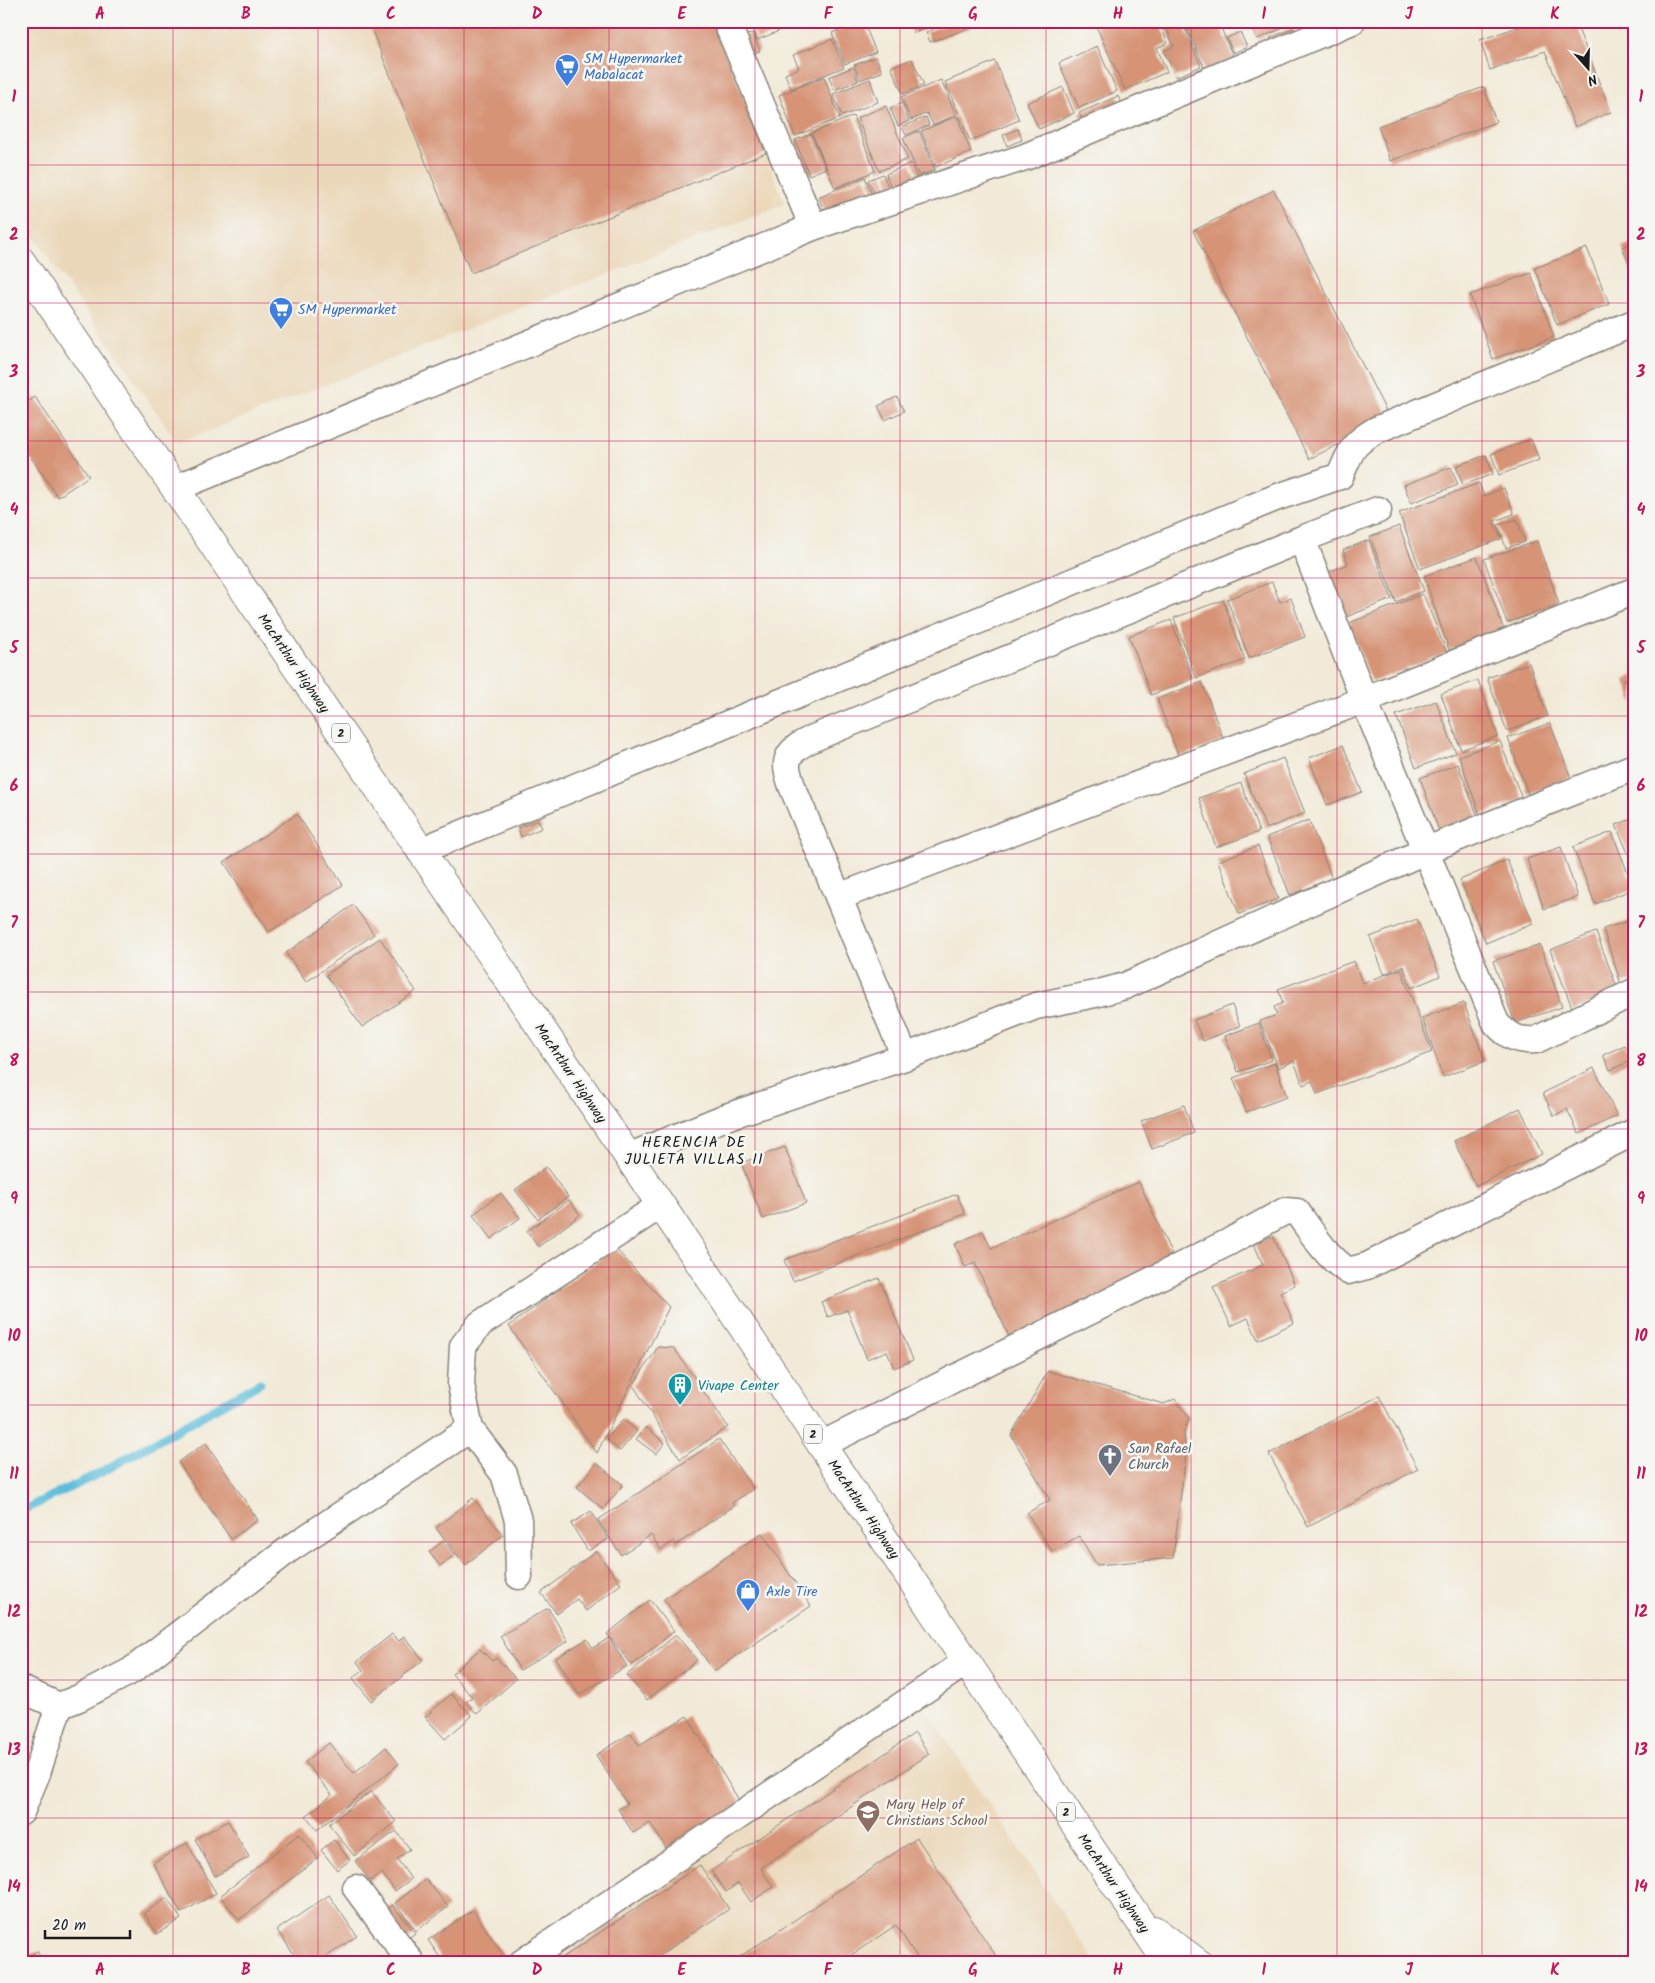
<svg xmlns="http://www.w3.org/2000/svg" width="1655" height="1983" font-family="Kalam,sans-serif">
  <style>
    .built { fill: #ebd8ba }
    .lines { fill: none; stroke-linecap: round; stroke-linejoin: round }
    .stream { stroke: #5dbedb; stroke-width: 9 }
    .building { fill: #d69376 }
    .street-casing { stroke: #87837a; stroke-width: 29 }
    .highway-casing { stroke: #87837a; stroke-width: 30 }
    .street { stroke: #fff; stroke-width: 26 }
    .highway { stroke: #fff; stroke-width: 28 }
    .grid { fill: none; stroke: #c2185b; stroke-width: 1; stroke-opacity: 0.55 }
    .labels { text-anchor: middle; stroke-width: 5; stroke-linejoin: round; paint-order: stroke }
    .shield { fill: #f6f6f2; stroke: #5d5d5c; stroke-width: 1 }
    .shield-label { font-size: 12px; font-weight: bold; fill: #1c1c1c }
    .shop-label { font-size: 14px; fill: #366cbe; stroke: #f6f6f2; text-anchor: start }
    .street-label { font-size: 14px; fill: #1c1c1c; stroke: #f6f6f2 }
    .culture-label { font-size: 14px; fill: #0d838f; stroke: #f6f6f2; text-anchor: start }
    .worship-label { font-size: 14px; fill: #5b616d; stroke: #f6f6f2; text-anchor: start }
    .education-label { font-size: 14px; fill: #785e54; stroke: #f6f6f2; text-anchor: start }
    .neighbourhood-label { font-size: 15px; letter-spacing: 1px; fill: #1c1c1c; stroke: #f6f6f2 }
    .neatline { fill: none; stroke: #c2185b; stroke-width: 2 }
    .grid-label { font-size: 16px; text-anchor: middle; font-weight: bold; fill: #c2185b }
  </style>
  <rect width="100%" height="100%" fill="#f6f6f2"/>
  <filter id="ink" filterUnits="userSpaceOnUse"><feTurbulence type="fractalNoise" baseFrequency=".02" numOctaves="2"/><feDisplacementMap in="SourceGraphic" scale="10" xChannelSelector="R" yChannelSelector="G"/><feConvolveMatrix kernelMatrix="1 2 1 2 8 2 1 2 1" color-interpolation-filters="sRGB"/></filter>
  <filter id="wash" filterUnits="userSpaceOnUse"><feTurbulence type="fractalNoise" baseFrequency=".0096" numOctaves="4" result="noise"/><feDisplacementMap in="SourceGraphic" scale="20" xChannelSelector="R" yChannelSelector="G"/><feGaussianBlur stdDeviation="1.12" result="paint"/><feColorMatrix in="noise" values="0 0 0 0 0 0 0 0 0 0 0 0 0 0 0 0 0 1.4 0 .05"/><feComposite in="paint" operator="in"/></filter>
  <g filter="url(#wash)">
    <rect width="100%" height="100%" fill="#f2ead8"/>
    <path class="built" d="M21,21H714L785,204L178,443L21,218Z
      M922,1704L1095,1962H532Z"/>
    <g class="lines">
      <path class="stream" d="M21,1511L100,1473L260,1383"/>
    </g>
    <g id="blocks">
      <path class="building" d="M368,21H712L766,153L471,273Z
        M750,21H776L779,31L757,40Z
        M860,21H863L876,52L845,64L832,33Z
        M909,21H945L914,33Z
        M956,21H968L970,28L930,42L926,32Z
        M1107,21H1147L1149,24L1159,21L1168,43L1157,48L1167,72L1125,90L1096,26Z
        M1163,21H1182L1201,66L1176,77L1164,51L1174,46Z
        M1218,21L1234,59L1206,71L1184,22Z
        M1249,21H1278L1281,29L1257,39Z
        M1535,21H1575L1611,112L1575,127L1545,51L1490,70L1480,40Z
        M1293,28L1297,38L1275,48L1270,38Z
        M1240,32L1247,47L1233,53L1227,38Z
        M753,33L760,51L743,57L736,39Z
        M832,39L844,67L791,89L785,74L799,68L793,55Z
        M1097,46L1117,91L1079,108L1059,63Z
        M876,57L882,72L860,80L854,65Z
        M912,59L924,85L903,94L891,67Z
        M995,61L1019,120L970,141L945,82Z
        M853,67L858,81L834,90L829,77Z
        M824,77L840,118L795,136L779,95Z
        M870,79L878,102L842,116L833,94Z
        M941,80L956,115L933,125L927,113L911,120L901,97Z
        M1063,87L1074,113L1039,129L1027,103Z
        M1484,87L1496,122L1390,161L1378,126Z
        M1118,96L1123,106L1084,123L1079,113Z
        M902,103L909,121L898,126L890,108Z
        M886,106L908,159L879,171L857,118Z
        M853,116L875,171L835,188L812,133Z
        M957,116L971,152L936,167L921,131Z
        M926,117L929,125L906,135L902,127Z
        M1018,129L1022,140L1007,146L1003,135Z
        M919,131L935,170L919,176L903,138Z
        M811,134L826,168L809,175L795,140Z
        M911,163L917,178L891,188L886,174Z
        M883,174L889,189L875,195L868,180Z
        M865,177L872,195L826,214L818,197Z
        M1274,190L1390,419L1309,459L1193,231Z
        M1634,242V277L1622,247Z
        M1587,248L1609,304L1557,325L1535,268Z
        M1531,273L1554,337L1493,359L1470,295Z
        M35,397L89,476L58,497L21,443V406Z
        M897,397L904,411L885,420L878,406Z
        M1531,439L1539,460L1499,475L1491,454Z
        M1486,455L1493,474L1463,485L1456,466Z
        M1451,467L1458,485L1411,503L1404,485Z
        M1479,483L1484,496L1504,488L1514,514L1494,521L1501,539L1420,569L1399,513Z
        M1517,519L1525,542L1506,548L1498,525Z
        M1399,526L1424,591L1396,602L1370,537Z
        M1369,540L1392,599L1346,617L1328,572L1348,564L1343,550Z
        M1537,541L1559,604L1507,623L1484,559Z
        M1477,557L1504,630L1449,650L1424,576Z
        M1272,582L1280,602L1291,598L1305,637L1249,658L1227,599Z
        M1423,594L1447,653L1372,682L1349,623Z
        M1223,600L1245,660L1196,678L1174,618Z
        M1171,620L1193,679L1151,695L1129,636Z
        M1529,663L1548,716L1507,731L1487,678Z
        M1634,675V704L1624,679Z
        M1478,680L1498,736L1461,750L1441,694Z
        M1202,682L1224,741L1179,757L1157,699Z
        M1436,701L1456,753L1416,768L1396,715Z
        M1550,723L1571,778L1528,794L1508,738Z
        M1500,741L1522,799L1480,815L1459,756Z
        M1343,745L1362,792L1327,805L1309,758Z
        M1283,758L1305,813L1266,829L1244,774Z
        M1458,764L1478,817L1439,831L1420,778Z
        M1241,783L1259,832L1216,847L1199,798Z
        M297,814L343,885L269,932L224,862Z
        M1634,818V867L1616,825Z
        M538,820L542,828L521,837L518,828Z
        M1309,820L1332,879L1290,895L1267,837Z
        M1612,832L1634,889L1595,904L1573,847Z
        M1258,846L1278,899L1239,914L1218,861Z
        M1561,847L1578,897L1544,909L1527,859Z
        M1507,860L1533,923L1486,943L1460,880Z
        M353,905L374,934L306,982L286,953Z
        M1417,919L1440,976L1411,988L1403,966L1384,974L1370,937Z
        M1634,919V980L1621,984L1603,929Z
        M1596,932L1619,993L1573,1010L1550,950Z
        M380,938L416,991L362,1027L326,975Z
        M1540,945L1562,1007L1515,1023L1493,961Z
        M1354,961L1362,983L1401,969L1432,1052L1317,1094L1312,1081L1303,1085L1294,1061L1278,1068L1260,1021L1277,1015L1274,1007L1283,1003L1278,989Z
        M1464,1003L1485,1061L1443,1077L1422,1018Z
        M1232,1005L1240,1026L1203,1041L1194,1020Z
        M1259,1023L1272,1060L1238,1072L1225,1036Z
        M1625,1045L1633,1060L1610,1070L1603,1055Z
        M1275,1063L1287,1097L1246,1112L1233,1078Z
        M1594,1068L1617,1116L1579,1134L1567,1109L1554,1116L1543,1093Z
        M1184,1105L1194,1133L1152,1149L1141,1121Z
        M1520,1108L1542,1154L1476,1186L1454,1141Z
        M785,1147L806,1203L763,1219L741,1163Z
        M546,1167L568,1197L538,1219L515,1190Z
        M1139,1182L1177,1266L1011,1341L975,1263L965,1267L955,1244L983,1231L991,1248Z
        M501,1193L520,1218L491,1239L473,1215Z
        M957,1194L965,1214L793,1281L784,1260Z
        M569,1200L580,1215L538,1247L527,1231Z
        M1273,1236L1295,1285L1280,1292L1294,1323L1258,1340L1248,1318L1231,1326L1213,1287L1263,1265L1254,1244Z
        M615,1248L669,1307L597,1453L509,1326Z
        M879,1278L913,1360L894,1368L887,1351L867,1359L847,1310L828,1317L821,1302Z
        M658,1347L674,1348L728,1427L680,1459L633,1385Z
        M1048,1371L1164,1404L1175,1399L1189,1418L1184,1433L1186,1453L1173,1558L1097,1565L1079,1536L1052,1551L1027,1513L1050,1500L1011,1435Z
        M1379,1396L1418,1469L1308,1527L1269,1454Z
        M623,1419L637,1431L620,1451L607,1439Z
        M646,1427L665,1443L656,1454L636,1439Z
        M719,1439L753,1489L732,1503L734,1506L676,1545L674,1541L661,1550L651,1535L621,1555L598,1520Z
        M206,1443L258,1520L231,1539L178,1462Z
        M597,1463L623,1485L603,1509L577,1487Z
        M473,1498L503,1535L465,1565L436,1528Z
        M591,1511L608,1539L588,1551L571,1524Z
        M762,1533L811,1606L714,1671L664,1599Z
        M443,1541L455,1555L440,1566L429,1552Z
        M596,1551L621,1584L586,1611L577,1599L557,1614L541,1593Z
        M650,1600L674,1631L632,1665L607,1634Z
        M548,1608L568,1641L520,1670L500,1636Z
        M392,1634L399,1641L404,1636L423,1660L371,1701L353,1678L363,1670L357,1662Z
        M676,1635L697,1660L647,1700L627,1675Z
        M609,1638L627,1666L579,1695L556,1658L587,1639L593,1648Z
        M480,1649L492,1661L496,1658L516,1679L477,1714L466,1702L472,1697L452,1674Z
        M451,1694L472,1716L445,1739L425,1717Z
        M687,1716L742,1805L668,1851L650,1823L633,1833L618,1809L627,1804L596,1755L631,1733L639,1745Z
        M915,1733L929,1754L761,1868L773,1887L751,1902L738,1883L726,1892L711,1871Z
        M329,1743L354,1773L386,1747L399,1764L317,1830L306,1816L332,1795L305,1762Z
        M371,1791L396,1822L354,1856L329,1824Z
        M228,1821L249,1857L215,1876L195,1839Z
        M396,1831L410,1849L397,1859L411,1879L395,1891L381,1872L370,1881L355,1861Z
        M299,1834L318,1858L239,1920L220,1896Z
        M917,1838L1000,1962H920L896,1925L841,1962H732Z
        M334,1840L350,1860L337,1870L321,1850Z
        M187,1843L216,1893L181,1913L153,1863Z
        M700,1865L729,1909L678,1943L651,1962H556Z
        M426,1879L448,1907L416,1931L395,1903Z
        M329,1895L357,1936L318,1962H299L277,1930Z
        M167,1898L181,1919L157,1934L144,1913Z
        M393,1905L415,1933L404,1942L382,1913Z
        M473,1910L504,1956L495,1962H443L428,1940Z
        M37,1951L43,1962H21V1961Z"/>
    </g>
  </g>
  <g filter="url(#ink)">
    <use href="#blocks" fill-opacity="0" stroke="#87837a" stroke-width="1"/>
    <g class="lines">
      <defs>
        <path id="street" d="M726,21L813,227
          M176,488L813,227L1025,157L1352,21
          M1302,539L1364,700L1496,1023C1508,1037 1518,1041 1536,1040L1634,992
          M420,851L1275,498L1340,476C1352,449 1351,445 1376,430L1634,323
          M838,897L1364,700L1634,591
          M905,1057L792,786C790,780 787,772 787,766C786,747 814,738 828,732L1302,539L1378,510
          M628,1157L726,1117L905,1057L1036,1006L1095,994L1125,986L1427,850L1634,767
          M821,1445L1227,1243L1285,1211L1297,1212C1312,1233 1326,1256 1348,1271L1367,1266L1634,1132
          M519,1576L518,1520L504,1474L470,1429L461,1385L463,1346L480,1324L661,1205
          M21,1689L59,1706L79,1698L131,1671L288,1550L470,1429
          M21,1812L37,1773L59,1706
          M356,1888L411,1962
          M523,1962L966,1662"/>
        <path id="highway" d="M21,261L661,1205L1167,1962
          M1154,1930L1197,1962"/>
      </defs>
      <use href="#street" class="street-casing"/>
      <use href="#highway" class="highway-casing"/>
      <use href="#street" class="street"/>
      <use href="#highway" class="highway"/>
    </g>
  </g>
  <path class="grid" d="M173,21V1962M318,21V1962M464,21V1962M609,21V1962M755,21V1962M900,21V1962M1046,21V1962M1191,21V1962M1337,21V1962M1482,21V1962M21,165H1634M21,303H1634M21,441H1634M21,578H1634M21,716H1634M21,854H1634M21,992H1634M21,1129H1634M21,1267H1634M21,1405H1634M21,1542H1634M21,1680H1634M21,1818H1634"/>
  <defs>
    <symbol id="supermarket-pin" viewBox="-11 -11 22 30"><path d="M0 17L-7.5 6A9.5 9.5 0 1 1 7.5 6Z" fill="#3f7fe0" stroke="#f6f6f2"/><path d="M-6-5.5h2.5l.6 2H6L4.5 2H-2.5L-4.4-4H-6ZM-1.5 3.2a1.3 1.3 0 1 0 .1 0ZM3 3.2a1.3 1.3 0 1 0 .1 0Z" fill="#fff"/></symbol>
    <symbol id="building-pin" viewBox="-11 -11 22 30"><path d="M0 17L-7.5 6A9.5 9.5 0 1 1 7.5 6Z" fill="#0f9aa8" stroke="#f6f6f2"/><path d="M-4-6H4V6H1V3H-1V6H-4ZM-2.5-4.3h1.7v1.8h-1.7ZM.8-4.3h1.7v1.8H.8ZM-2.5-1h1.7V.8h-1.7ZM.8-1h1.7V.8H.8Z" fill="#fff"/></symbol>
    <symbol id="church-pin" viewBox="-11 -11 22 30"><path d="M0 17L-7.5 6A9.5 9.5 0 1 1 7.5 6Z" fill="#6b7280" stroke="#f6f6f2"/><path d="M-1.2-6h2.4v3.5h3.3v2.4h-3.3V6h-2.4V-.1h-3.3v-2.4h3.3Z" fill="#fff"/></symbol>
    <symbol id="shop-pin" viewBox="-11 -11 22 30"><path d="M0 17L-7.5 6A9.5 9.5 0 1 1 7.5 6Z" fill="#3f7fe0" stroke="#f6f6f2"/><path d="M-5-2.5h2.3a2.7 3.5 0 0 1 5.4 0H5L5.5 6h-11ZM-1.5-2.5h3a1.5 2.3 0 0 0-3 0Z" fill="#fff"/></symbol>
    <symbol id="school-pin" viewBox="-11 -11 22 30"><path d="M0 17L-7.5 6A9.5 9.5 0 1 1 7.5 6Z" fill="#8d6e63" stroke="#f6f6f2"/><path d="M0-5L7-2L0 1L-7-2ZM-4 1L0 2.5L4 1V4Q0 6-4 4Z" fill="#fff"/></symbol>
  </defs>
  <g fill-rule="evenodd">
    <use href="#supermarket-pin" x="553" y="52" width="28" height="38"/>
    <use href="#supermarket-pin" x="267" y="295" width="28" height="38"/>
    <use href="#building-pin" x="666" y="1371" width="28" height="38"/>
    <use href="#church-pin" x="1096" y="1442" width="28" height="38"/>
    <use href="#shop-pin" x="734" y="1577" width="28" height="38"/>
    <use href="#school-pin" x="854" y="1798" width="28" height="38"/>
  </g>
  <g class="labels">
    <g class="shield">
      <rect x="332" y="723.5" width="18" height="19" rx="4"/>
      <rect x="804" y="1424.5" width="18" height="19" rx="4"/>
      <rect x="1057" y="1802.5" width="18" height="19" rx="4"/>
    </g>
    <g class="shield-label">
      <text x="341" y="737">2</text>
      <text x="813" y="1438">2</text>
      <text x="1066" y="1816">2</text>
    </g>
    <g class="shop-label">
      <text x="584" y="63">SM Hypermarket<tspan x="584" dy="16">Mabalacat</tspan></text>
      <text x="298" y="314">SM Hypermarket</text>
      <text x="766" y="1596">Axle Tire</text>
    </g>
    <g class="street-label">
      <text transform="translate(294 663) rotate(56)" y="5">MacArthur Highway</text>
      <text transform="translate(571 1073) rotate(56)" y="5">MacArthur Highway</text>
      <text transform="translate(864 1509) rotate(56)" y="5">MacArthur Highway</text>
      <text transform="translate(1114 1883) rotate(56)" y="5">MacArthur Highway</text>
    </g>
    <g class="culture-label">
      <text x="698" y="1390">Vivape Center</text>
    </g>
    <g class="worship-label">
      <text x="1128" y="1453">San Rafael<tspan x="1128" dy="16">Church</tspan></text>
    </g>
    <g class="education-label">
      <text x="886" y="1809">Mary Help of<tspan x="886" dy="16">Christians School</tspan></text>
    </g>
    <g class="neighbourhood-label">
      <text x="694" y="1147">HERENCIA DE<tspan x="694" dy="17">JULIETA VILLAS II</tspan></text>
    </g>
  </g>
  <rect width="1655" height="1983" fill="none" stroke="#f6f6f2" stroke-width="55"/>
  <g transform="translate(1588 68) rotate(160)" stroke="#f6f6f2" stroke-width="4" paint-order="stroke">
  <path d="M0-4L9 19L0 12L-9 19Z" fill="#1c1c1c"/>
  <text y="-8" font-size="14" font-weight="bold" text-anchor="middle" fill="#1c1c1c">N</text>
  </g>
  <path d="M45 1930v8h85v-8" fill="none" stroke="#1c1c1c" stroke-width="2.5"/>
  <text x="52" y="1930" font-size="15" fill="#1c1c1c" stroke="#f6f6f2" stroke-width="4" paint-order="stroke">20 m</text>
  <rect x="28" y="28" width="1600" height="1928" class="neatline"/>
  <g class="grid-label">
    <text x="100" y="19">A</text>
    <text x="246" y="19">B</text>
    <text x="391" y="19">C</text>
    <text x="537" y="19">D</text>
    <text x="682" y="19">E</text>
    <text x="828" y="19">F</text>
    <text x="973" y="19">G</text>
    <text x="1118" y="19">H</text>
    <text x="1264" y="19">I</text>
    <text x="1409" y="19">J</text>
    <text x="1555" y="19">K</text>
    <text x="14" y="102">1</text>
    <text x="1641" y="102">1</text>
    <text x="14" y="240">2</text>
    <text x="1641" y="240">2</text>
    <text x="14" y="377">3</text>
    <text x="1641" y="377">3</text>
    <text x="14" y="515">4</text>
    <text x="1641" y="515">4</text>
    <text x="14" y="653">5</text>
    <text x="1641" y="653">5</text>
    <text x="14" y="791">6</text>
    <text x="1641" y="791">6</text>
    <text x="14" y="928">7</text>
    <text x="1641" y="928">7</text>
    <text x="14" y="1066">8</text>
    <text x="1641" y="1066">8</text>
    <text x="14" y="1204">9</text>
    <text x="1641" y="1204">9</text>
    <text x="14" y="1341">10</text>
    <text x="1641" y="1341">10</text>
    <text x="14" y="1479">11</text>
    <text x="1641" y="1479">11</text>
    <text x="14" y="1617">12</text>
    <text x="1641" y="1617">12</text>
    <text x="14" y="1755">13</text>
    <text x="1641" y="1755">13</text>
    <text x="14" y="1892">14</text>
    <text x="1641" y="1892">14</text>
    <text x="100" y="1975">A</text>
    <text x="246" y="1975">B</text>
    <text x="391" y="1975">C</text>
    <text x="537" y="1975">D</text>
    <text x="682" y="1975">E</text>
    <text x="828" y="1975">F</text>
    <text x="973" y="1975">G</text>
    <text x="1118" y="1975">H</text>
    <text x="1264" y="1975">I</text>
    <text x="1409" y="1975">J</text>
    <text x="1555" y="1975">K</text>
  </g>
</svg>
